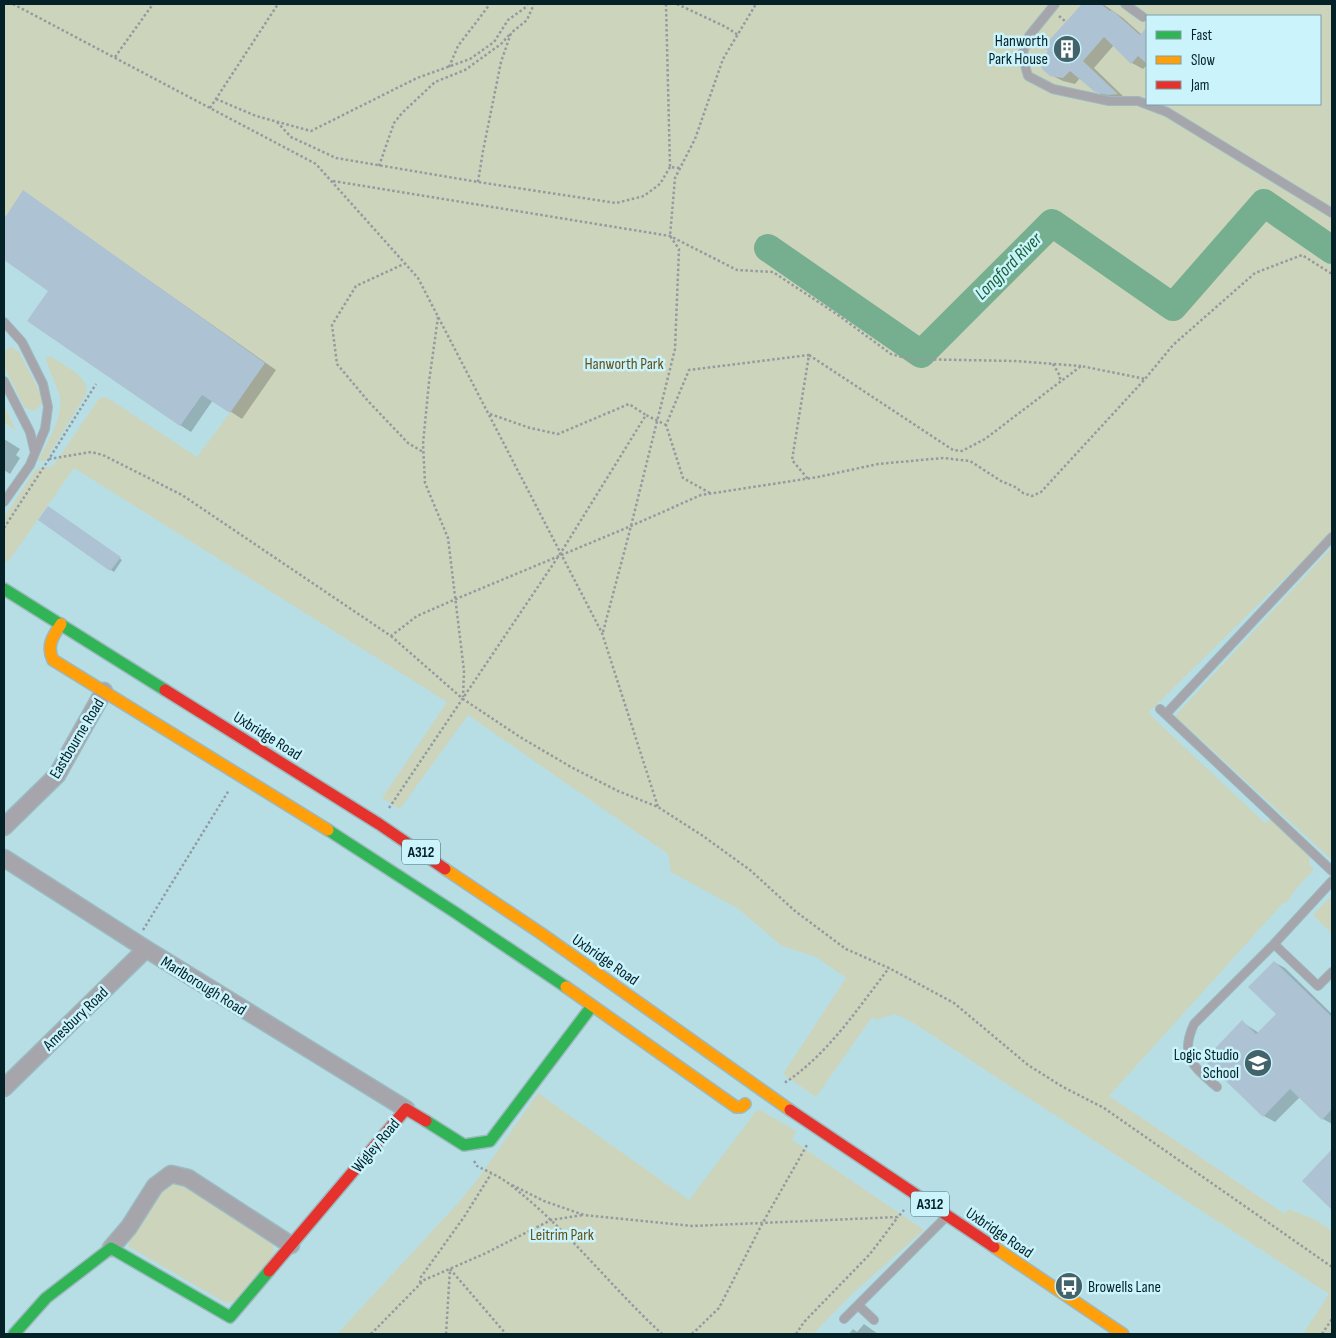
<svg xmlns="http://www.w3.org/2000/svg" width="1336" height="1338" font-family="'Sofia Sans Condensed',sans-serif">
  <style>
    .green { fill: #ccd4bc; fill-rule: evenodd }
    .shadow { fill: #0003 }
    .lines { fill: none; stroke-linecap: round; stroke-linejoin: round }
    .river { stroke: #76af8f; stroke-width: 28 }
    .building { fill: #adc2d2 }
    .lane-casing { stroke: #9bbac0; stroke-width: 10 }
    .street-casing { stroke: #9bbac0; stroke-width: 19 }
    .fast-casing { stroke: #9bbac0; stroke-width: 14 }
    .slow-casing { stroke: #9bbac0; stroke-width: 14 }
    .jam-casing { stroke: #9bbac0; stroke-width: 14 }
    .path { stroke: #939ba0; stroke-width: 2.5; stroke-dasharray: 2.5 2.5; stroke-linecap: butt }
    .lane { stroke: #a5a5ab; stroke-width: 8 }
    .street { stroke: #a5a5ab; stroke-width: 16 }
    .fast { stroke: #30b455; stroke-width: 11 }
    .slow { stroke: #ff9f0a; stroke-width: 11 }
    .jam { stroke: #e5322d; stroke-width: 11 }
    .labels { text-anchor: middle; stroke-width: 5; stroke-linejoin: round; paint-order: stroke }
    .shield { fill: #caf3fc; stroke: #3f6067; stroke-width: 1 }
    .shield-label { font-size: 15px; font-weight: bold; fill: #032127 }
    .poi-label { font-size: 16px; fill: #032127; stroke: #caf3fc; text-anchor: end }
    .park-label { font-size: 16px; fill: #625016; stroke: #caf3fc }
    .street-label { font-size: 16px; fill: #032127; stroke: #caf3fc }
    .water-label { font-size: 18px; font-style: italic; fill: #145f30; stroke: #caf3fc }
  </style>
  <rect width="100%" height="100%" fill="#b8dee5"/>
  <path class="green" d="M4,4H1332V532L1148,713L1265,823L1271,819L1296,842L1310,858L1309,864L1314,869L1295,890L1286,904L1284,902L1109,1096L1285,1214L1288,1209L1316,1220L1332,1231V1334H1303L1329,1294L912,1022L895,1014L876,1020L872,1017L816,1097L783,1074L846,978L816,957L782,946L737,908L671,872L668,854L468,715L400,809L382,798L447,702L74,468L8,562L4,560V517L36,469L53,466L98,400L103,397L108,398L197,457L230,413L265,363L24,191L4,219ZM1147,16H1320V104H1147Z
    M11,347L19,352L42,396L41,405L34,411L25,408L4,367V351Z
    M48,357H52C64,366 91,377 86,394L45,461H38C48,441 65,415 59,393C55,381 49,371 46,359Z
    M4,405L16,431L4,422Z
    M1332,547V860L1175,716Z
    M1332,895V934L1313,915Z
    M538,1093L689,1200L758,1109L796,1131L792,1140L924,1230L852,1294L813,1334H337L459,1202L477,1180Z
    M177,1184L187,1186L267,1237L273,1244L274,1256L236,1301L226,1303L128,1246L130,1238L150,1211L160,1192L169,1185Z"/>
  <path class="shadow" d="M1083,4H1103L1123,18L1142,35L1147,29V65L1143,69L1132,63L1114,45L1094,68L1127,100L1108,98L1096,91L1080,78L1075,84L1063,81L1051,75L1049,51L1045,47Z
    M24,192L276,370L242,419L213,400L191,432L180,425L49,291L4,259V221Z
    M4,439L20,449L16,455L20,458L10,474L4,470Z
    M51,509L122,560L114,572L39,520Z
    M1274,962L1285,968L1332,1014V1124L1323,1119L1300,1097L1275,1122L1264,1116L1206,1060L1242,1022L1259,1033L1277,1014Z
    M1332,1151V1208L1304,1181Z
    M864,1324L878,1334H849L853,1329L857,1332Z"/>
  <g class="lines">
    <path class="river" d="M768,248L921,354L1052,223L1173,307L1264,203L1332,250"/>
  </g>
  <path class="building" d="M1082,4H1101L1110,11L1112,10L1140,35L1147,27V64L1138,56L1131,64L1104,37L1083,61L1118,94L1108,95L1095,92L1070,71L1063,78L1050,76L1042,69L1041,60L1048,51L1043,47Z
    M23,190L265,363L230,413L202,395L180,426L27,321L48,291L4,260V219Z
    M48,506L121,557L110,571L38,520Z
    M1274,961L1332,1017V1109L1322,1120L1290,1089L1263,1117L1204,1060L1242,1020L1256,1034L1276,1014L1248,987Z
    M1332,1149V1210L1302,1181Z"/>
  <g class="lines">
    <defs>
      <path id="lane" d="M1055,4L1029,36L1022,55L1028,76L1053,89L1109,101H1138L1167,112L1332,213
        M1125,4L1143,17
        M4,322L22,342L43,384L48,407L45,429L30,465L4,502
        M4,381L30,432L35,453
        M1160,709L1332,871
        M1166,714L1332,537
        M1274,944L1318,986L1332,972
        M1217,1087C1193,1066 1179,1057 1194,1024L1274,944L1332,881
        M858,1305L874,1320
        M844,1319L945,1218"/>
      <path id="street" d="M4,827L57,775L104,691
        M4,858L146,949L406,1109
        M4,1088L146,949
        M111,1248L129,1227L155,1186L171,1174L188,1178L291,1245"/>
      <path id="fast" d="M4,589L165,690
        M328,830L456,913L566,987
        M426,1121L464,1145L490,1141L592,1006
        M14,1334L46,1298L111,1248L230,1317L269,1271"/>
      <path id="slow" d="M61,624C53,636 46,646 53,660L328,830
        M445,869L542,934L790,1110
        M566,987L736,1107H741L745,1104
        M994,1247L1123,1334"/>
      <path id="jam" d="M165,690L379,824L445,869
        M790,1110L994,1247
        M269,1271L406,1109L426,1121"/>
    </defs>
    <use href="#lane" class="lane-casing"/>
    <use href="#street" class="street-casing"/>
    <use href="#fast" class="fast-casing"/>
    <use href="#slow" class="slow-casing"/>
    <use href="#jam" class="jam-casing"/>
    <path class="path" d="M13,4L316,164L418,278L602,633L658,807
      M666,4L670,167L680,168
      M677,4L726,27L738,35
      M1059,16L1066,22
      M115,57L153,4
      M449,67L458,46L490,4
      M216,99L256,116L311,131L417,78L470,59L494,42L508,20L526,7L527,4
      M210,108L278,4
      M277,122L291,137L336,158L478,182L616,203L644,196L660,184L670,167
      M379,166L394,123L402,113L435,82L465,70L501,44L511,33
      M333,181L670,236L737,270L773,272L838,315L891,354L909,359L1015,361L1081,366
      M478,182L483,151L501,62L511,33L527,20L534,4
      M406,263L356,286L332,325L337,364L368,401L408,443L423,452
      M438,317L429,382L423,444L425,483L448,538L464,671L463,697
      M809,355L953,450L962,451L985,439L1081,366L1145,379
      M1053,364L1060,376V383
      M490,414L530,428L558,434L629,404L646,415
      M49,459L91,452L103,455L182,495L391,636L417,616L456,599L631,526L701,495L818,477L878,464L943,458L970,461L1001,481L1015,487L1023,493L1032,496L1041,492L1145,379L1173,345L1255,273L1302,255L1332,274
      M710,493L683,478L666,425L689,370L809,355L792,460L808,479
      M4,528L49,459L96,384
      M603,632L631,526L675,349L679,249L670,236L675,178L695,139L723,59L756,4
      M391,636L463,699L520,737L571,767L618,791L658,807L703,836L750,870L795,911L846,949L889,968L954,1003L1028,1065L1063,1087L1104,1108L1332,1267
      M389,808L560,554L646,415L666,425
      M143,930L229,790
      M785,1081L786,1082C829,1053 858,1008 889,968
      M474,1161L477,1166C489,1172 503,1178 513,1187C568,1230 611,1287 662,1334
      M512,1185L544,1201L584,1215L692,1226L898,1217L904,1210
      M450,1269L506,1334
      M420,1283L421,1277L464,1217L491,1174
      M371,1334L424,1280L486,1253L551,1220L583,1215
      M446,1334L450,1269
      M692,1334L719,1308L762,1224L807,1145
      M796,1334L804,1322L870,1254L898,1217
      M1322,1334L1332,1319"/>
    <use href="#lane" class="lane"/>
    <use href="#street" class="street"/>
    <use href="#fast" class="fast"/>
    <use href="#slow" class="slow"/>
    <use href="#jam" class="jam"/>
  </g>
  <defs>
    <symbol id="building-disc" viewBox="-11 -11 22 22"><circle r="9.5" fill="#42636a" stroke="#caf3fc"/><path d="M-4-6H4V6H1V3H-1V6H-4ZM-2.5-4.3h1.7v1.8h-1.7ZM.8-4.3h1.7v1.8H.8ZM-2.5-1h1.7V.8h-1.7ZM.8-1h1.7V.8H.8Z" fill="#fff"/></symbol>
    <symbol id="school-disc" viewBox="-11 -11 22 22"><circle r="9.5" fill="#42636a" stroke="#caf3fc"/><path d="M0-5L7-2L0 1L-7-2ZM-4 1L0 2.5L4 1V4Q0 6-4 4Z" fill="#fff"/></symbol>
    <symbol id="bus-disc" viewBox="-11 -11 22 22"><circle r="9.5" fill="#42636a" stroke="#caf3fc"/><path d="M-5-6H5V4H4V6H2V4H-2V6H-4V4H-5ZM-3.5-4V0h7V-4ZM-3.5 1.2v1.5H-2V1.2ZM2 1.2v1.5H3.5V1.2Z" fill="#fff"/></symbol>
  </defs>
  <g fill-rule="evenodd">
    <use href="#building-disc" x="1051" y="33" width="32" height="32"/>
    <use href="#school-disc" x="1242" y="1047" width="32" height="32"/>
    <use href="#bus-disc" x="1053" y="1270" width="32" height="32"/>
  </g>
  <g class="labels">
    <g class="shield">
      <rect x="402" y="839.5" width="38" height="25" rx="4"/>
      <rect x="911" y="1191.5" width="38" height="25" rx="4"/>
    </g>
    <g class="shield-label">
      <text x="421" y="857">A312</text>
      <text x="930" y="1209">A312</text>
    </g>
    <g class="poi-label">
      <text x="1048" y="46">Hanworth<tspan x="1048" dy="18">Park House</tspan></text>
      <text x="1239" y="1060">Logic Studio<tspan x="1239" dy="18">School</tspan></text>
      <text x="1088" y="1292" text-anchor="start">Browells Lane</text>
    </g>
    <g class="park-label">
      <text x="624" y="369">Hanworth Park</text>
      <text x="562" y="1240">Leitrim Park</text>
    </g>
    <g class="street-label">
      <text transform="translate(268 735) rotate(32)" y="6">Uxbridge Road</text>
      <text transform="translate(76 738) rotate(-59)" y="6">Eastbourne Road</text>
      <text transform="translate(606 959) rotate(35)" y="6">Uxbridge Road</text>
      <text transform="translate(204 985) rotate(32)" y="6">Marlborough Road</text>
      <text transform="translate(75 1018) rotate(-44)" y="6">Amesbury Road</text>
      <text transform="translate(375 1145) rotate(-50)" y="6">Wigley Road</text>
      <text transform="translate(1000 1232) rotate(34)" y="6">Uxbridge Road</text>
    </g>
    <g class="water-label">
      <text transform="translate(1008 266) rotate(-45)" y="6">Longford River</text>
    </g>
  </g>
  <rect width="1336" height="1338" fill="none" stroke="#032127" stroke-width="10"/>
  <rect x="1146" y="15" width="175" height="90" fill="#caf3fc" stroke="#7a9fa7"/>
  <rect x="1156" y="31" width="25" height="8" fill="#30b455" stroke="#7a9fa7"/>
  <text x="1191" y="40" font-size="15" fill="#032127">Fast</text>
  <rect x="1156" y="56" width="25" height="8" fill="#ff9f0a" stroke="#7a9fa7"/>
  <text x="1191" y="65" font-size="15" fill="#032127">Slow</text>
  <rect x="1156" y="81" width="25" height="8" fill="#e5322d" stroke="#7a9fa7"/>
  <text x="1191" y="90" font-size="15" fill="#032127">Jam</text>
</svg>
